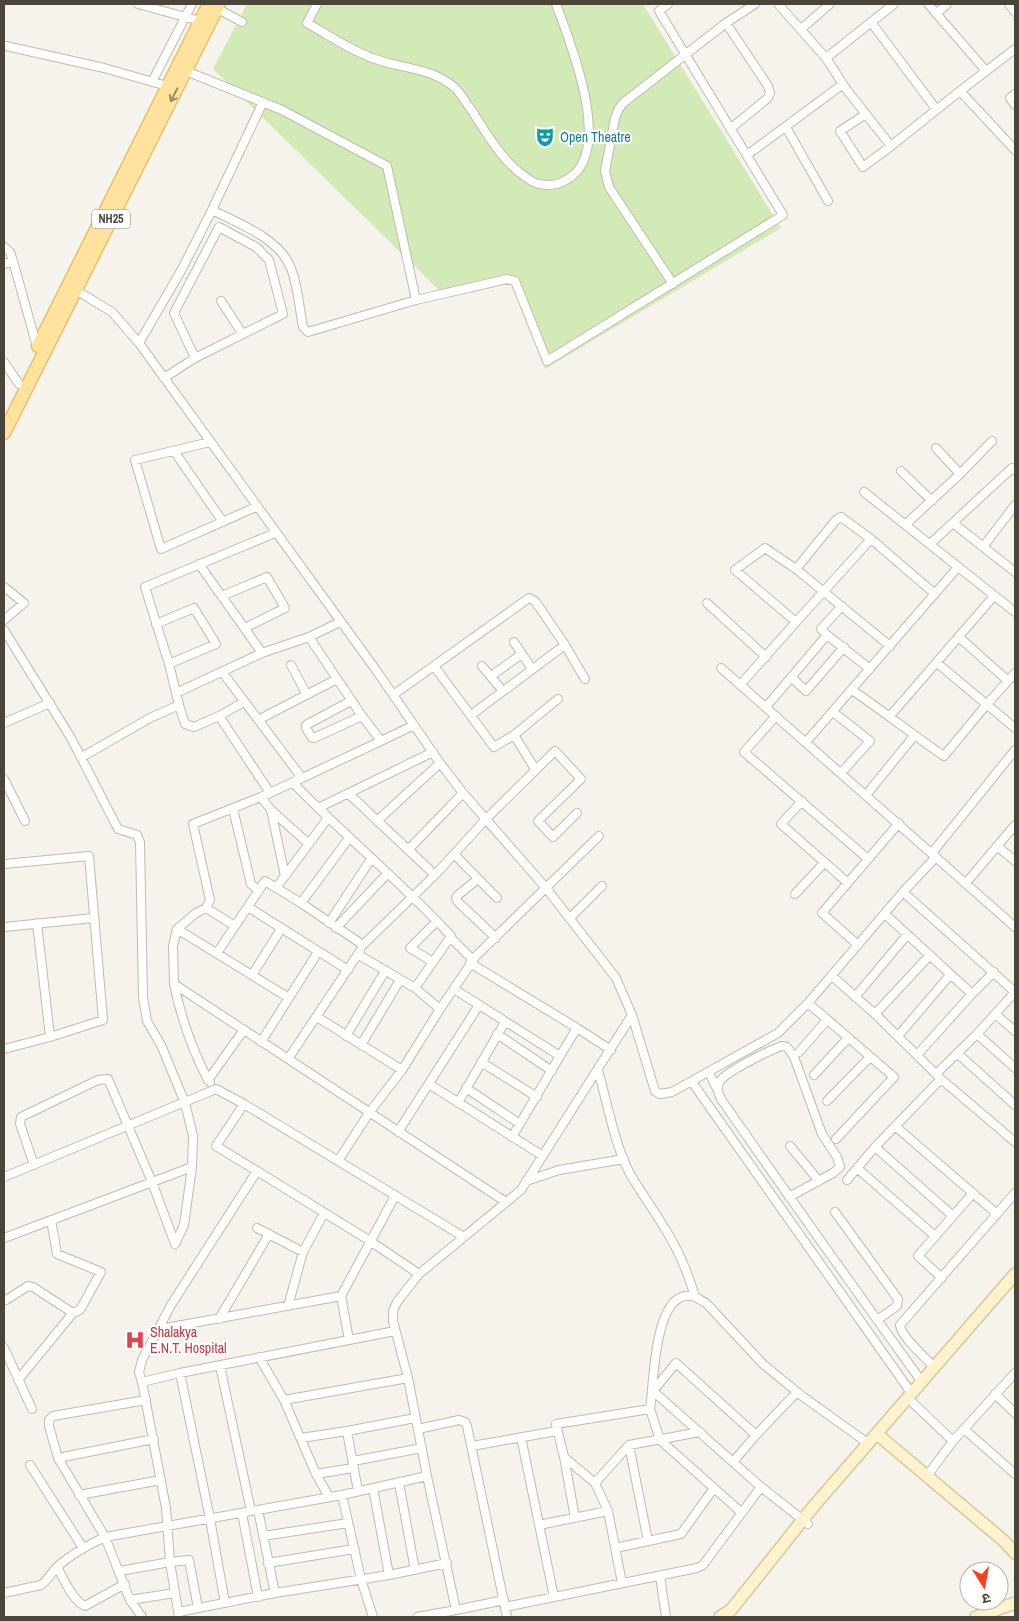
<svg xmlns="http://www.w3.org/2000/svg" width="1019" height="1621" font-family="'Archivo Narrow','Noto Sans Devanagari',sans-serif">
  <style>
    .green { fill: #d2eab5 }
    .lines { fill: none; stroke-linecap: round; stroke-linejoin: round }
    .street-casing { stroke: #c2bbae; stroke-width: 10 }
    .secondary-casing { stroke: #d6c79b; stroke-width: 14 }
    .primary-casing { stroke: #e6c16a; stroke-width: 15 }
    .street { stroke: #fff; stroke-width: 8 }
    .secondary { stroke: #fff3cd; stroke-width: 11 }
    .primary { stroke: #ffe39c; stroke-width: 12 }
    .oneway { stroke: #9c8c66 }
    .labels { text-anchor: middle; stroke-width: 4.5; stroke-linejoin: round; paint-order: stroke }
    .shield { fill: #fff; stroke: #817c74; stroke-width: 1 }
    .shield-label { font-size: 12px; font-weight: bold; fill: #4b4439 }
    .culture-label { font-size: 14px; fill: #0d838f; stroke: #fff; text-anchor: start }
    .health-label { font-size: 14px; fill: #be3a42; stroke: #fff; text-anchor: start }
  </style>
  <rect width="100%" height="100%" fill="#f6f3ec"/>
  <path class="green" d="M247,4H643L781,228L545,369L513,283L447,298L213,69Z"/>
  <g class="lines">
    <defs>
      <path id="street" d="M138,4L200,21
        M317,4L307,23C327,34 348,49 370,57C398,69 429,66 454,87C460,92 465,102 470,108C486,132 502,162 527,178C538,187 554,187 566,180C616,154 570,42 556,4
        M778,4L826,58
        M894,4L826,58L846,89L891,146L960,91L1015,150
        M928,4L986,71
        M1009,4L1015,12
        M216,8L242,22
        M937,13L947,4
        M871,22L936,109
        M726,23L768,86L770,93L768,98L730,129
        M801,29L830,4
        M6,46L104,68L167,86
        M186,71L282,110L387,166L416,300L507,279L515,281L547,361L783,215L659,11L668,4
        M152,82L192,4
        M960,91L1015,49
        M1015,94L1010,98L1015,105
        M866,114L840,131L863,167L891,146
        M786,127L828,201
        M747,155L843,84
        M212,210C238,223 278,238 290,266C298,284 299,307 303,327L308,332L416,300
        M4,247L10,252L13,261L4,264
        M13,261L37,347
        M673,284L609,187L605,171L615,118L618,110L623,103L726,23L755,4
        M221,301L242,333
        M139,343L182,269L212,210L263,102
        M4,362L19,384
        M164,378L195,358L283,314L269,260L256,247L219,227L174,313L195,358
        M210,442L135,460L161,549L256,507
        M936,448L960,474
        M174,451L223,522
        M901,471L932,501
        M864,492L1015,612
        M953,523L1015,572
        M906,524L960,474L992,441
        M930,544L1012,468L1015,471
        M983,547L1015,505
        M199,564L262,653L309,637L340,622
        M796,569L836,520L841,517L871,539L935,594
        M4,587L24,603L4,620
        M222,596L267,577L285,608L245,628
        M707,603L766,657
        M796,622L871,539
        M156,624L194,608L216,644L169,664
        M4,630L71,738L118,829L137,835L140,842L143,997L147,1021L161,1045L185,1103L193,1136L192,1167L4,1238
        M827,635L821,629L842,606
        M309,637L362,716L381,741L414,725
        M959,637L1008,681
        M514,642L532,669
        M565,645L585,679
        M937,663L1015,728
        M291,665L307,695
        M434,666L494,747L514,735L558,699
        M482,666L502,690
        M721,668L1015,927
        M223,673L302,778L381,741
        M491,676L522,654
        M791,677L806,691L844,647
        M740,685L796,622L735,570L765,548L796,569L890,646
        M852,690C883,711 913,735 944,756L987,704L1015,673
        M176,693L262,653
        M393,695L529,598L535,601L565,645L471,715
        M351,701L306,725V728L312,738H314L362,716
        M244,702L219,716L270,793
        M179,705L185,724L194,727L219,716
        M766,707L827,635L870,669
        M833,712L870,741L841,773
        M776,716L744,752L868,859
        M890,716L994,596
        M258,720L337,679
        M4,723L50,703
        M514,735L535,769
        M806,742L958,567
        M82,757L150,718L179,705L169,664L145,587L275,533
        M302,778L261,797L193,824L210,900L206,908L196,913L177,929L173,946L174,984L506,1202
        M4,779L25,821
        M293,783C344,835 401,882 451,936L415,988
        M349,794L435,875
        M866,795L914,736
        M261,797L271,810L309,844
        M802,801L781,824L848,883
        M318,808L433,752
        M233,809L251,884L259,891
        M271,810L285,876
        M377,821L440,763
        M997,846L1015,861
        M408,850L463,793
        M932,853L1015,750
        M454,854L497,898
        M4,864L89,856L103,1020L50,1037
        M478,879L458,895L456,898L458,902L496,938
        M966,883L1015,825
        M276,888L328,818
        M903,892L1015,992
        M795,894L824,863
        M301,903L349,838
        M248,907L348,970
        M206,908L235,926
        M885,914L972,994L994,972
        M570,918L602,886
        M329,923L371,859
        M4,927L94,918
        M336,928L387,874
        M177,929L289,998
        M451,938L473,960
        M858,945L822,913L899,823
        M217,953L265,881L301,903L363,945L435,875L486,819L555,751L581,779L538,821L553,837L577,813
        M433,962L410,948L436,922
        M470,963L577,1028L611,1050
        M252,975L281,929
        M832,976L875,1014L941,1079L1015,1142
        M174,984C181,1018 192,1049 208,1080
        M454,989L560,1056L512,1137
        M855,997L907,935
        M808,1003L894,1077L836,1139
        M440,1009L476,956L599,836
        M875,1014L930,955
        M995,1014L1015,1031
        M632,1015L655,1091L660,1094L672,1092L778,1033L808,1003L903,892L936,857
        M317,1017L402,1070
        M497,1034L552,1071
        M977,1034L1015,1068
        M346,1036L385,971
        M898,1036L950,975
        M261,1042L318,952
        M361,1045L400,980
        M4,1049L50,1037L37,923
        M799,1052L827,1020
        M957,1053L1015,1105
        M917,1055L972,994
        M560,1056L577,1028
        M288,1059L360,951
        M481,1062L537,1097
        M598,1070C607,1102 614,1142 629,1172C639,1190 652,1207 662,1224C677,1247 688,1272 695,1297
        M709,1073L717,1089
        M936,1074L977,1034L1015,992
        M814,1075L848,1038
        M210,1082L208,1080L243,1031
        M692,1082L912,1394
        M429,1084L543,1156
        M466,1088L520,1124
        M827,1101L870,1057
        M458,1103L505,1022
        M244,1104L464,1237
        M895,1126L997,1214
        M398,1132L479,1005
        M790,1146L819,1181
        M875,1147L953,1216
        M338,1161L369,1113L402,1070L440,1009L415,988L359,955
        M34,1165L20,1124L21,1117L98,1080L108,1079L152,1182L175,1244
        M857,1168L935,1236
        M257,1171L370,1241L419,1274
        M4,1177L216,1089L244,1104L216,1146L257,1171L171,1305L142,1360L139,1372L142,1382
        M847,1180L875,1147L941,1079
        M526,1181L559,1170L624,1159
        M789,1197L833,1173L840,1167L837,1157L822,1134L794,1057L787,1047L782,1046C770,1050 727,1071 720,1081C716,1086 718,1093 721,1099C787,1194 854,1288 922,1382
        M835,1212L898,1299L897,1306L877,1320
        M257,1228L303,1252
        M175,1244L184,1225L192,1167
        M942,1278L918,1256L973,1193
        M341,1296L395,1196
        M6,1300L28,1286L33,1287L73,1313
        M288,1306L303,1252L324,1213
        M219,1319L269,1234
        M160,1329L341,1296L349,1340
        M4,1348L32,1409
        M259,1357L284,1400L316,1474L329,1497
        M220,1366L251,1511
        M935,1368C926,1358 901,1337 900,1325L1015,1193
        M180,1373L210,1519L225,1603
        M18,1380L73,1313L80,1310L101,1272L57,1254L51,1220
        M995,1394L1015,1413
        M284,1400L408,1378
        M913,1403L953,1441
        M650,1409L660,1440L742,1513
        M418,1429L459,1420L465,1422L467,1426L507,1617
        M964,1429L1015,1474
        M347,1431L358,1491
        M756,1435L797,1392
        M521,1437L554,1597
        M301,1438L347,1431L415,1418
        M629,1445L648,1541
        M472,1446L557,1431
        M564,1457L595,1483L629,1445L700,1432
        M58,1458L154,1439
        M353,1461L422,1448
        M733,1462L756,1435L676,1363L653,1391L761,1487L808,1524
        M30,1465L83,1548
        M316,1474L353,1468
        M427,1476L456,1610L504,1600
        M927,1476L953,1441L1015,1373
        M399,1483L415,1570
        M595,1483L608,1511L622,1583
        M373,1488L389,1575
        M79,1495L161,1480
        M342,1495L361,1579L373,1617
        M258,1510L275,1593
        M242,1513L258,1597
        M575,1518L564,1457L556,1424L650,1409C654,1386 653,1283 696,1297C699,1299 703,1302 706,1303L763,1364L802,1396L869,1444
        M539,1525L608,1511
        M263,1536L348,1523
        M615,1548L681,1534L714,1488
        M268,1563L354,1549
        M57,1567C64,1579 72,1600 85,1606L125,1584
        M120,1571L170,1562L189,1560L198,1608
        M660,1576L666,1617
        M4,1593L41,1585C48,1580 51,1573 57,1567C71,1554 88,1545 105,1537L342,1495L427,1476L408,1378L393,1321V1311L397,1302L419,1274L521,1190L632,1015L616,978L546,888L463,793L440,763L376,670L139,343L112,312L74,289
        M130,1600L175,1593
        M505,1607L697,1568L703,1565L761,1487
        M178,1612L275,1593L389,1575L447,1563
        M142,1617L130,1600L105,1537L58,1458L49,1426V1420L53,1416L146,1400
        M179,1617L170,1562L166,1508L142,1382L180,1373L395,1331
        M417,1617L456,1610"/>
      <path id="secondary" d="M877,1434L1004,1541L1015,1553
        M720,1617L731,1610L813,1507L1015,1274
        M976,1617L1015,1603"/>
      <path id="primary" d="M38,346L209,4
        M4,433L219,4"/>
    </defs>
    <use href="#street" class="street-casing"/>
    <use href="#secondary" class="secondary-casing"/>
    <use href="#primary" class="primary-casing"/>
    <use href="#street" class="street"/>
    <use href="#secondary" class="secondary"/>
    <use href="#primary" class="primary"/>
  </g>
  <defs><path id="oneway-shaft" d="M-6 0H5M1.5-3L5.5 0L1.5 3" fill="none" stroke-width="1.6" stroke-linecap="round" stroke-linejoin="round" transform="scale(1.25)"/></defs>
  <use class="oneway" href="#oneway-shaft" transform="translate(174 95) rotate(117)"/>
  <defs>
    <symbol id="theatre-bare" viewBox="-9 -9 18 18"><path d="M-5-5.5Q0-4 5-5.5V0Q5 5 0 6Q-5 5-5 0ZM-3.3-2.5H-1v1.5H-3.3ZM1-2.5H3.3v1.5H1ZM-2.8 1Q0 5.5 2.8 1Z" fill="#0f9aa8" stroke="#fff" stroke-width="2.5" paint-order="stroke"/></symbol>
    <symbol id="hospital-bare" viewBox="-9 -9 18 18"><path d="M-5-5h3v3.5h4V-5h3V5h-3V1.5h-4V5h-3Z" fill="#e0444e" stroke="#fff" stroke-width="2.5" paint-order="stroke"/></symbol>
  </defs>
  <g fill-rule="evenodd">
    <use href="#theatre-bare" x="531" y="123" width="28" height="28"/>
    <use href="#hospital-bare" x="121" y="1326" width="28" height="28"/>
  </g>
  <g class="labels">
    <rect class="shield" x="92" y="209.5" width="38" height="19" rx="4"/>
    <g class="shield-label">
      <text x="111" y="223">NH25</text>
    </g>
    <g class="culture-label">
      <text x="560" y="142">Open Theatre</text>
    </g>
    <g class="health-label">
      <text x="150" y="1337">Shalakya<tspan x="150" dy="16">E.N.T. Hospital</tspan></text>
    </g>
  </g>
  <rect width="1019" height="1621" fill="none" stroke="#4b4439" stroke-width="10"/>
  <g transform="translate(984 1586) rotate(169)"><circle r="24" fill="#ffffff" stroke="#b7b4b0"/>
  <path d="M0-4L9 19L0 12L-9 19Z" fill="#fc3f1d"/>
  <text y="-8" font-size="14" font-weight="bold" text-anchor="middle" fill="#4b4439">उ</text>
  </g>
</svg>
